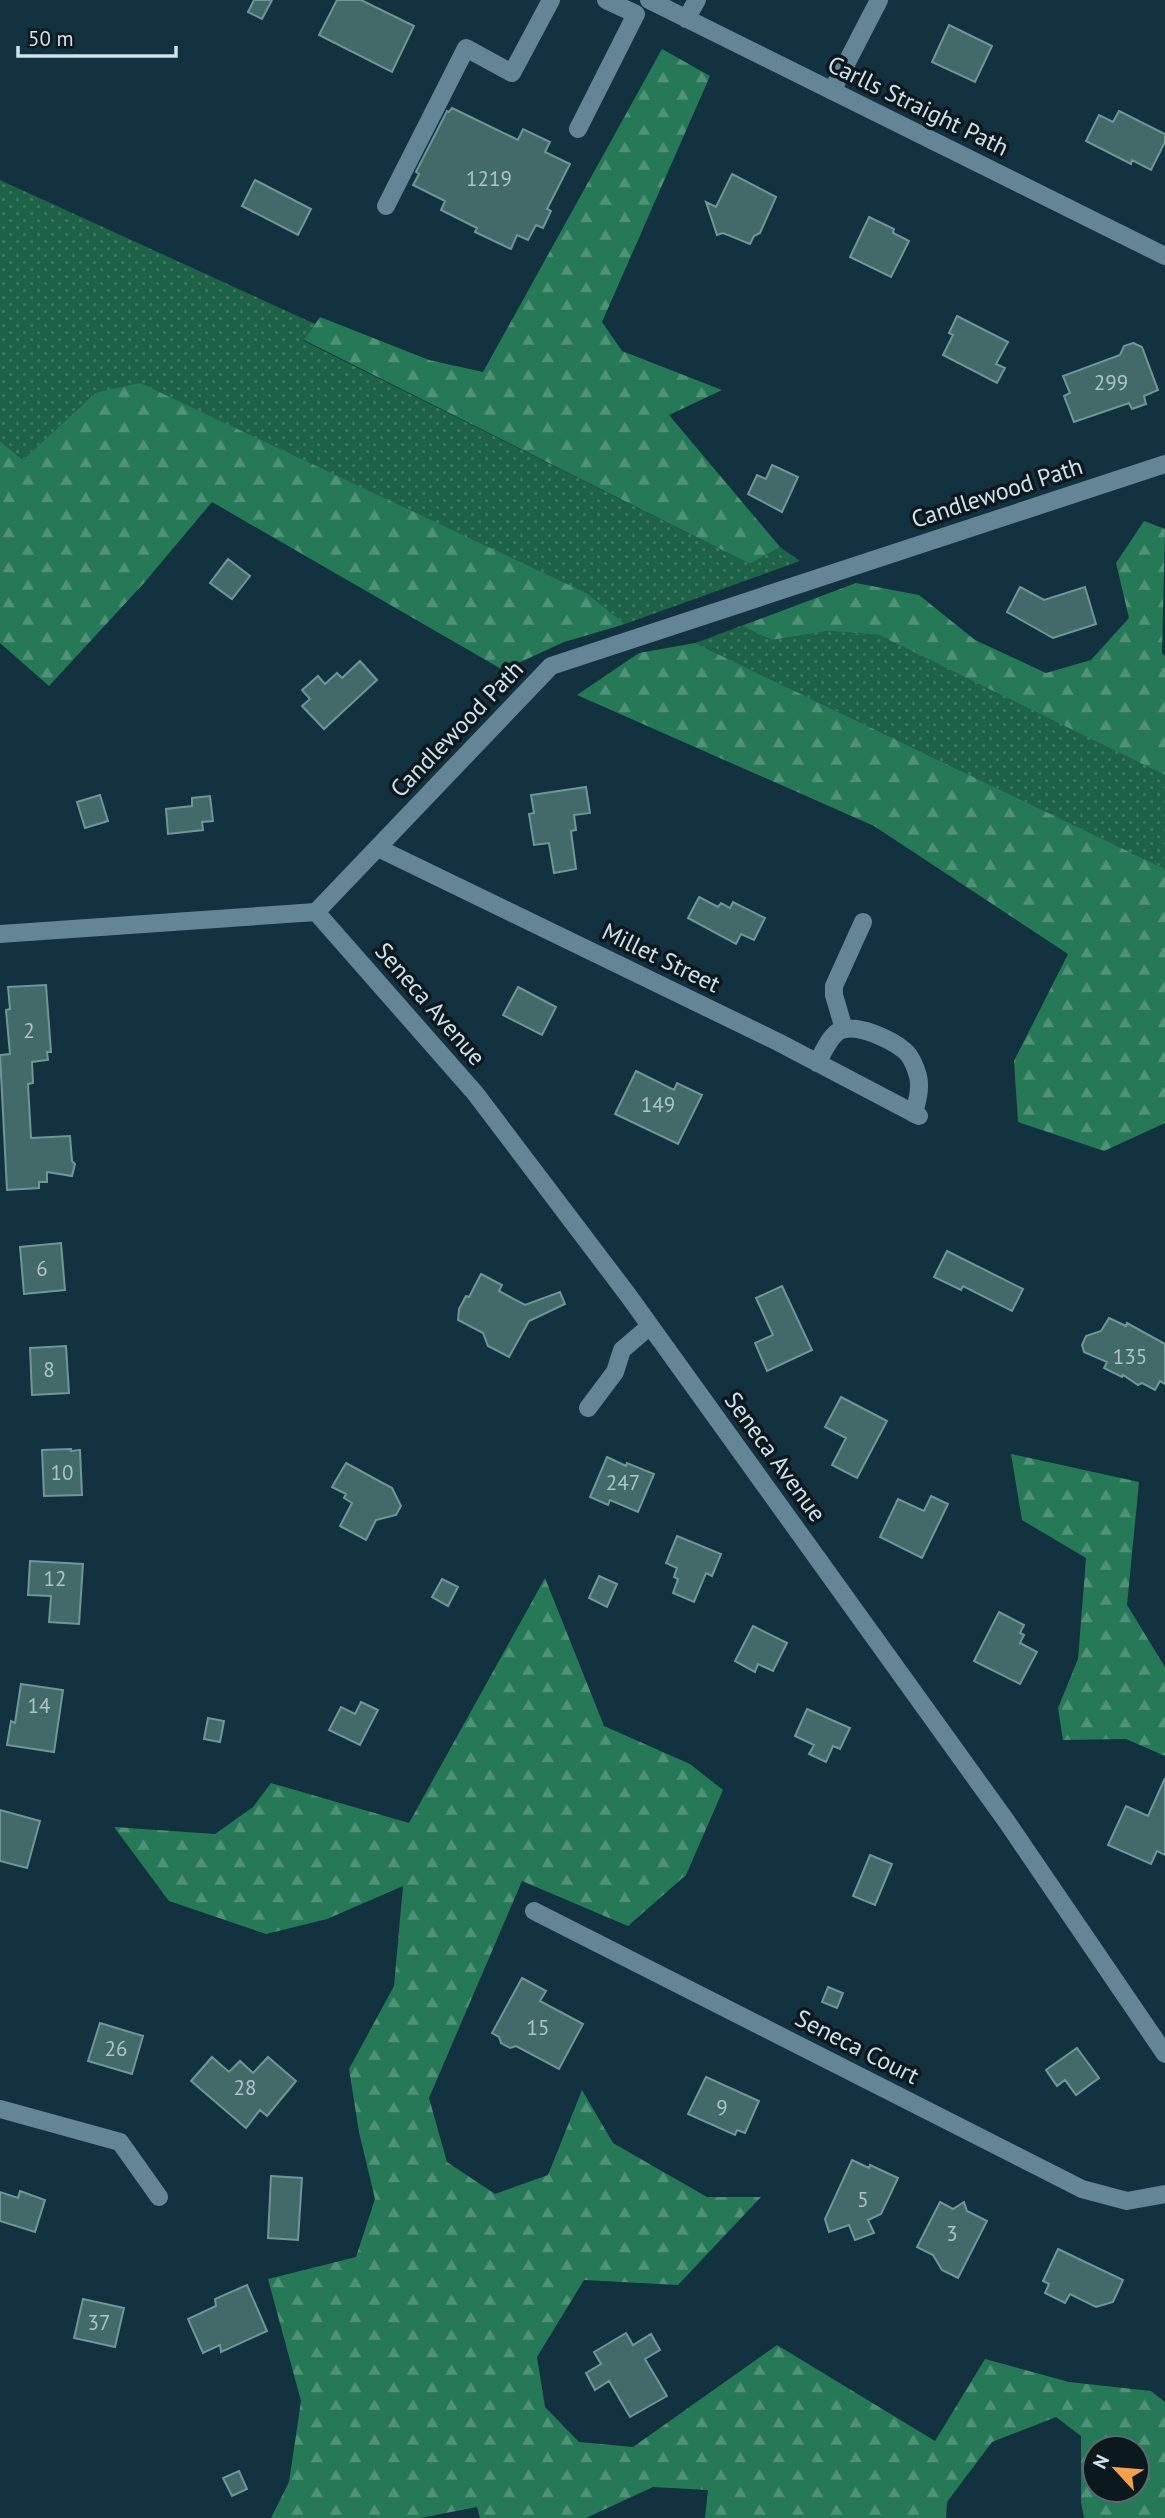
<svg xmlns="http://www.w3.org/2000/svg" width="1165" height="2518" font-family="'PT Sans',sans-serif">
  <style>
    .green { fill: url(#green-dots) }
    .forest { fill: url(#forest-firs); fill-rule: evenodd }
    .building { fill: #426a69; stroke: #6e9796; stroke-width: 2 }
    .lines { fill: none; stroke-linecap: round; stroke-linejoin: round }
    .minor { stroke: #648595; stroke-width: 18 }
    .labels { text-anchor: middle; stroke-width: 7; stroke-linejoin: round; paint-order: stroke }
    .number-label { font-size: 21px; fill: #acc4ca }
    .street-label { font-size: 24px; fill: #d0e2eb; stroke: #0b181e }
  </style>
  <defs>
    <pattern id="green-dots" width="8" height="8" patternUnits="userSpaceOnUse" patternTransform="scale(1.75)"><rect width="8" height="8" fill="#1e6347"/><path d="M2 2h.1M6 6h.1" fill="none" stroke="#3e7962" stroke-width="1.8" stroke-linecap="round"/></pattern>
    <pattern id="forest-firs" width="22" height="20" patternUnits="userSpaceOnUse" patternTransform="scale(1.75)"><rect width="22" height="20" fill="#267957"/><path d="M5 1l3.5 6h-7zM16 11l3.5 6h-7z" fill="#4f9277"/></pattern>
  </defs>
  <rect width="100%" height="100%" fill="#123240"/>
  <path class="green" d="M0,180L315,324L304,341L750,564L780,547L800,561L625,624L588,594L95,393L23,460L0,441Z
    M741,626L772,640L828,631L879,635L1165,774V869L695,643Z"/>
  <path class="forest" d="M662,49L710,76L602,322L622,351L722,390L669,415L780,547L750,564L304,340L320,317L429,360L483,372Z
    M140,383L588,594L625,624L564,642L503,670L212,502L144,583L49,686L0,643V441L23,460L95,393Z
    M1144,521L1165,529L1162,653L1165,656V775L879,635L828,631L772,640L741,626L856,583L919,595L975,640L1046,673L1091,660L1129,618L1116,563Z
    M695,643L1165,869V1123L1104,1151L1018,1122L1014,1061L1068,954L874,826L577,695L639,653Z
    M1011,1454L1139,1482L1127,1605L1165,1667V1756L1126,1739L1063,1740L1058,1708L1078,1659L1086,1558L1022,1520Z
    M545,1578L604,1726L690,1764L723,1790L686,1875L628,1926L522,1881L429,2098L447,2162L495,2194L548,2175L582,2090L613,2143L707,2197H761L678,2285L584,2280L537,2357L545,2407L579,2442L633,2447L777,2345L935,2441L985,2359L1069,2382L1151,2391L1165,2402V2518H1084L1081,2502V2436L1056,2417L992,2442L947,2502L946,2518H705L708,2490L653,2487L586,2518H480L477,2507L420,2518H271L289,2482L301,2401L268,2279L356,2257L375,2199L359,2132L349,2069L394,1986L403,1886L327,1919L266,1934L169,1901L114,1827L215,1834L253,1807L271,1783L409,1823ZM1095,2448H1137V2490H1095Z"/>
  <path class="building" d="M254,0H272L262,19L248,12Z
    M337,0H361L414,26L392,72L319,35Z
    M949,25L992,46L975,82L932,62Z
    M452,108L518,140L523,129L550,142L545,152L570,164L547,209L551,211L543,228L536,225L528,240L517,235L511,249L475,232L477,228L441,210L445,201L413,185L419,174L416,172L447,111L449,112Z
    M1119,111L1165,134V142L1151,170L1132,160L1131,164L1086,141L1099,115L1113,122Z
    M732,174L776,197L760,233L754,236L750,244L723,233L717,235L706,202L716,207Z
    M255,180L311,209L298,235L242,206Z
    M869,217L894,229L893,233L909,241L891,277L850,257Z
    M957,316L1008,342L996,364L1005,368L997,383L943,355L953,335L949,333Z
    M1133,343L1142,347L1158,390L1144,396L1146,404L1132,409L1129,403L1074,422L1064,396L1070,393L1063,376L1120,355L1124,346Z
    M772,465L798,477L782,512L748,494L757,475L766,479Z
    M228,559L250,576L232,599L210,583Z
    M1020,587L1044,600L1085,587L1096,624L1053,638L1007,612Z
    M360,661L377,680L324,729L302,706L310,699L302,690L318,676L325,684L337,673L342,678Z
    M586,787L590,813L574,815L576,830L571,831L576,869L554,873L549,843L534,845L529,814L534,813L531,795Z
    M100,795L108,821L85,828L77,802Z
    M210,796L213,821L202,822L203,830L168,834L166,809L192,806V798Z
    M699,897L718,907L721,903L730,908L733,902L765,918L754,940L741,934L736,944L688,918Z
    M46,985L51,1052H47L48,1060L32,1062L33,1083L28,1084L31,1138L70,1136L72,1161L75,1164L72,1176L47,1172V1182H39V1188L7,1190L0,1055L10,1054L6,1010L10,1009L8,987Z
    M518,987L556,1007L542,1035L503,1015Z
    M636,1071L674,1090L677,1083L702,1095L678,1144L615,1114Z
    M61,1243L65,1290L24,1294L20,1247Z
    M947,1251L1023,1289L1012,1311L963,1286L961,1290L934,1277Z
    M481,1274L502,1285L499,1291L525,1305L560,1292L565,1304L529,1321L509,1357L488,1346L483,1333L458,1320L459,1309L466,1296L469,1297Z
    M782,1286L812,1350L767,1371L755,1343L773,1335L756,1298Z
    M1109,1318L1126,1326L1127,1323L1165,1344V1384L1160,1381L1155,1390L1142,1383L1138,1385L1123,1375L1122,1377L1104,1368L1107,1362L1084,1352L1082,1345L1086,1336L1101,1331Z
    M66,1346L69,1393L32,1395L30,1348Z
    M841,1397L887,1421L857,1478L832,1465L846,1438L825,1427Z
    M71,1449V1451L80,1450L82,1495L44,1496L42,1450Z
    M607,1457L626,1466L627,1463L654,1474L638,1512L610,1500L608,1505L590,1497Z
    M346,1463L392,1488L401,1506L396,1515L376,1520L366,1540L340,1526L352,1503L344,1498L346,1494L332,1487Z
    M931,1496L948,1504L922,1558L880,1537L898,1499L924,1511Z
    M677,1536L721,1554L712,1576L706,1573L694,1602L673,1593L678,1579L674,1577L677,1568L666,1563Z
    M30,1561L83,1564L79,1624L49,1622L51,1596L28,1595Z
    M599,1576L617,1584L607,1607L589,1598Z
    M442,1579L458,1587L448,1606L432,1597Z
    M999,1612L1024,1625L1020,1633L1024,1635L1020,1643L1037,1652L1020,1684L974,1661Z
    M753,1626L787,1643L773,1671L758,1664L755,1672L735,1661Z
    M21,1684L63,1690L54,1752L7,1745L11,1721L15,1723Z
    M361,1702L378,1710L360,1745L329,1730L341,1707L355,1714Z
    M807,1709L850,1728L840,1749L833,1746L826,1762L809,1754L814,1745L795,1736Z
    M208,1718L224,1721L220,1742L204,1739Z
    M1165,1778V1855L1157,1851L1151,1864L1108,1845L1126,1806L1148,1816Z
    M0,1810L40,1821L27,1868L0,1861Z
    M870,1855L892,1864L875,1905L853,1896Z
    M522,1978L546,1991L540,2001L583,2024L559,2069L516,2046L510,2048L501,2043L499,2037L492,2033Z
    M828,1987L843,1993L837,2008L822,2002Z
    M100,2023L143,2036L132,2074L88,2061Z
    M1077,2048L1099,2078L1076,2095L1065,2080L1057,2086L1046,2070Z
    M212,2057L229,2072L240,2061L253,2073L268,2057L296,2081L267,2116L260,2110L246,2128L191,2081Z
    M706,2077L759,2101L745,2133L737,2130L735,2135L688,2114Z
    M852,2160L869,2168L870,2165L898,2178L881,2214L868,2220L874,2233L855,2240L849,2225L829,2232L825,2219Z
    M271,2176L302,2178L298,2240L268,2238Z
    M20,2191L45,2200L35,2232L0,2221V2192L18,2198Z
    M940,2202L953,2209L964,2202L967,2211L987,2221L958,2278L942,2270L933,2255L917,2247Z
    M1058,2249L1123,2280L1113,2302L1096,2307L1070,2294L1065,2303L1045,2293L1049,2284L1043,2281Z
    M247,2285L267,2331L221,2352L220,2345L203,2353L188,2319L216,2306L215,2299Z
    M83,2299L124,2308L115,2347L74,2338Z
    M626,2333L633,2345L651,2334L660,2350L645,2359L667,2396L630,2417L609,2381L595,2390L586,2373L601,2364L594,2352Z
    M239,2471L247,2489L232,2496L223,2478Z"/>
  <g class="lines">
    <path class="minor" d="M649,0L1165,256
      M686,19L697,0
      M832,91L879,0
      M578,129L636,14L606,0
      M386,206L466,48L512,73L551,0
      M378,848L778,1042L919,1116
      M316,912L475,1093L628,1295L1007,1822L1165,2054
      M0,934L316,912L551,666L1165,464
      M844,1029L834,995V986L863,922
      M817,1063C823,1053 829,1037 839,1031C856,1022 892,1040 905,1051C911,1056 916,1068 918,1076C921,1089 917,1101 914,1114
      M588,1408L615,1372L622,1350L650,1326
      M534,1911L1082,2189L1127,2201L1165,2194
      M0,2109L120,2142L159,2197"/>
  </g>
  <g class="labels">
    <g class="number-label">
      <text x="489" y="186">1219</text>
      <text x="1111" y="390">299</text>
      <text x="29" y="1038">2</text>
      <text x="658" y="1112">149</text>
      <text x="42" y="1276">6</text>
      <text x="1130" y="1364">135</text>
      <text x="49" y="1377">8</text>
      <text x="62" y="1480">10</text>
      <text x="623" y="1490">247</text>
      <text x="55" y="1586">12</text>
      <text x="39" y="1713">14</text>
      <text x="538" y="2035">15</text>
      <text x="116" y="2056">26</text>
      <text x="245" y="2095">28</text>
      <text x="722" y="2115">9</text>
      <text x="863" y="2207">5</text>
      <text x="952" y="2241">3</text>
      <text x="99" y="2330">37</text>
    </g>
    <g class="street-label">
      <text transform="translate(918 106) rotate(26)" y="8">Carlls Straight Path</text>
      <text transform="translate(997 493) rotate(-18)" y="8">Candlewood Path</text>
      <text transform="translate(457 729) rotate(-46)" y="8">Candlewood Path</text>
      <text transform="translate(661 958) rotate(26)" y="8">Millet Street</text>
      <text transform="translate(430 1004) rotate(49)" y="8">Seneca Avenue</text>
      <text transform="translate(775 1457) rotate(54)" y="8">Seneca Avenue</text>
      <text transform="translate(857 2047) rotate(27)" y="8">Seneca Court</text>
    </g>
  </g>
  <g transform="translate(1116 2469) rotate(296)"><circle r="33" fill="#0b181e" stroke="#5a6970" stroke-width="2"/>
  <path d="M0-5L12 26L0 18L-12 26Z" fill="#f8a14a"/>
  <text y="-10" font-size="19" font-weight="bold" text-anchor="middle" fill="#d0e2eb">N</text>
  </g>
  <path d="M18 46v10h158v-10" fill="none" stroke="#d0e2eb" stroke-width="3.5"/>
  <text x="28" y="46" font-size="21" fill="#d0e2eb" stroke="#0b181e" stroke-width="5" paint-order="stroke">50 m</text>
</svg>
